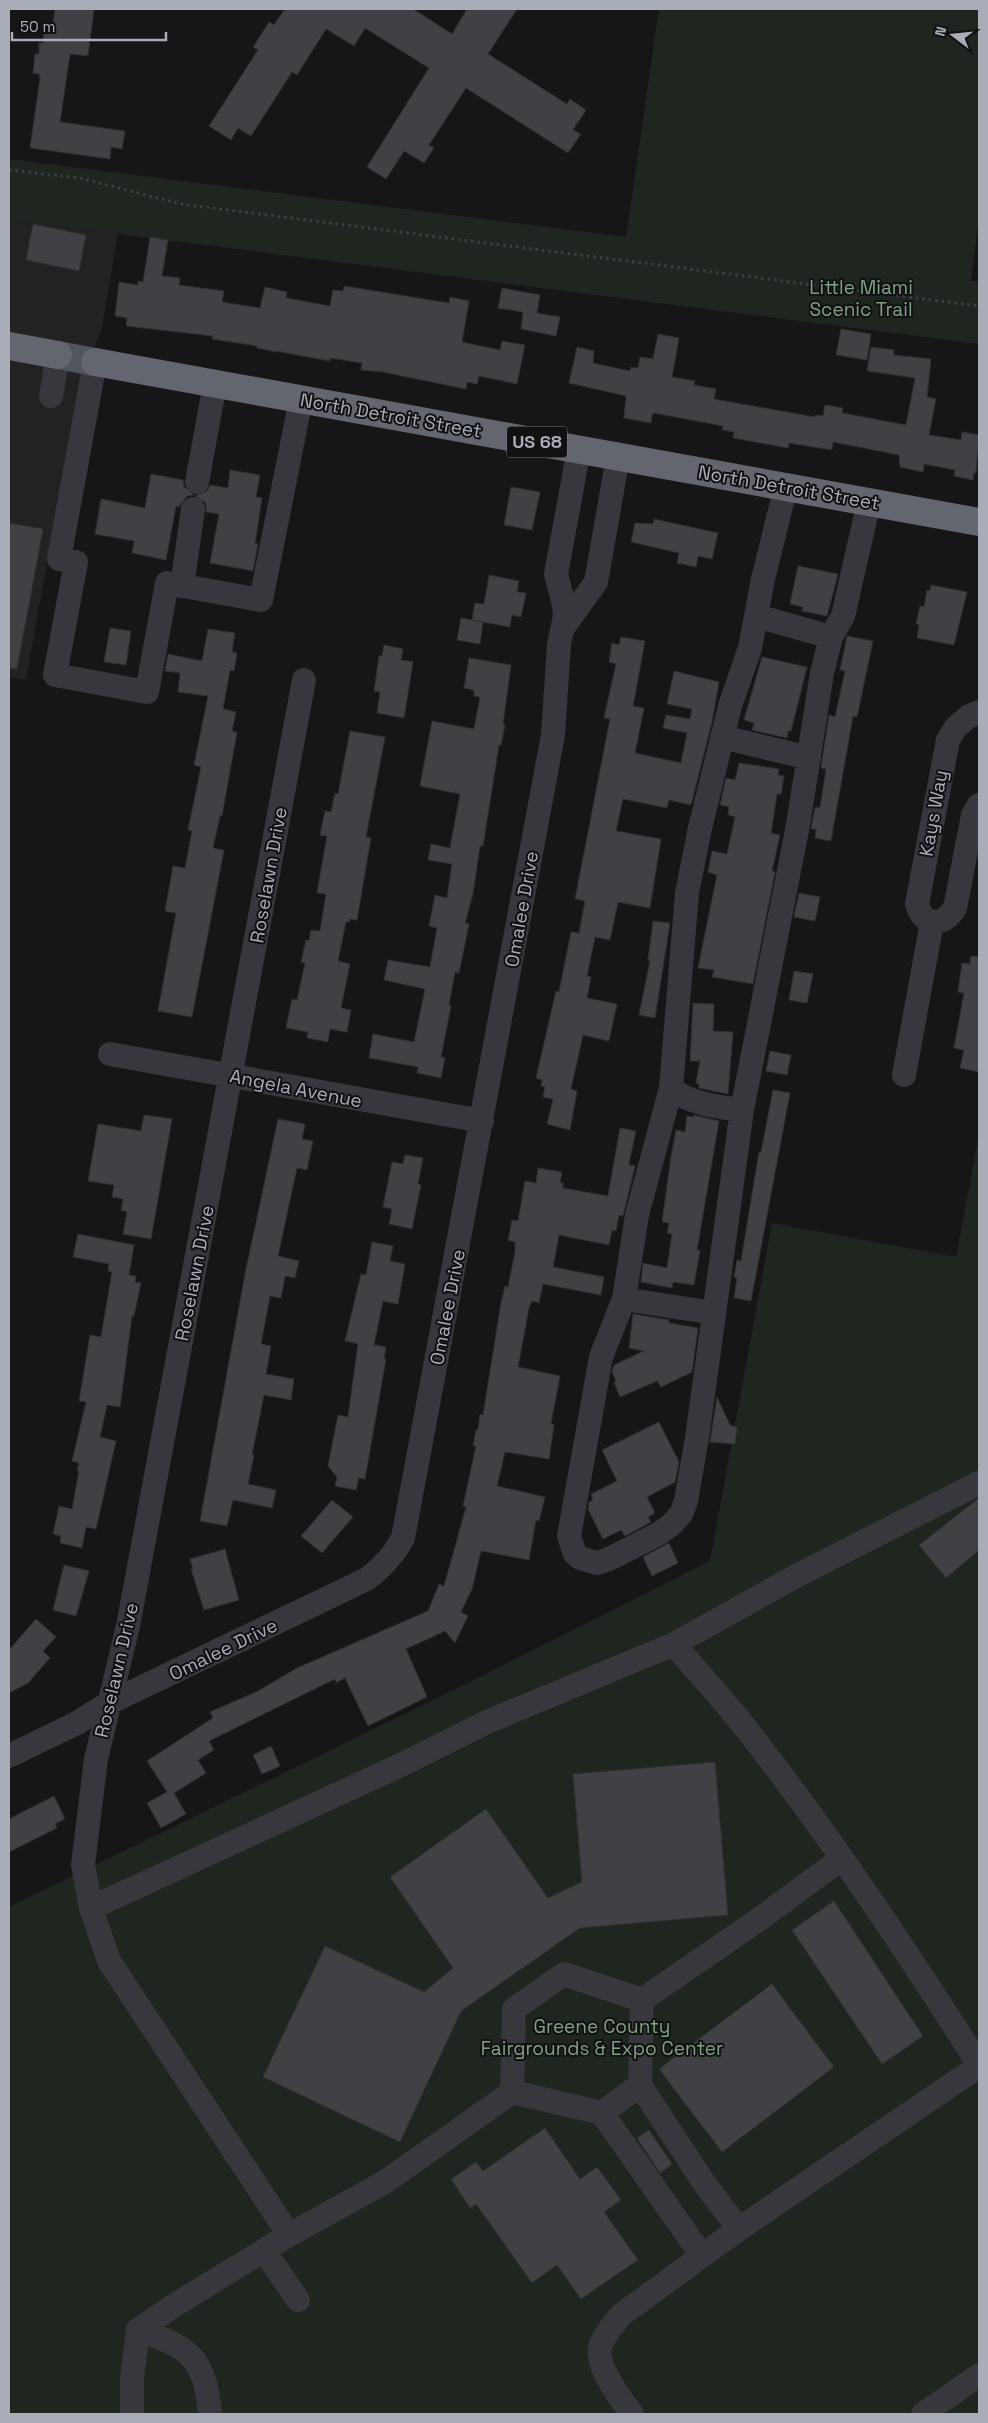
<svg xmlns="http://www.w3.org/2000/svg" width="988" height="2423" font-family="'Space Grotesk',sans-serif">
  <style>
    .built { fill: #222225 }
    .green { fill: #1e261f }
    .building { fill: #404145; stroke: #303034 }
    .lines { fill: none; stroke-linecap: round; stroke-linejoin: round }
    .path { stroke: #3d3f44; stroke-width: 3; stroke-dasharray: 2.5 4; stroke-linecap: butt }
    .minor { stroke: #37383d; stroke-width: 24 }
    .major { stroke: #53555c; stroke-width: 28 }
    .highway { stroke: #63666e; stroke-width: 28 }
    .labels { text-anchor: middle; stroke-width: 4; stroke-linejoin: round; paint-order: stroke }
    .shield { fill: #111113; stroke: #7b7e86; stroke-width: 1 }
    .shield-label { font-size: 18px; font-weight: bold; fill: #a8adb8 }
    .park-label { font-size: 19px; fill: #7fa381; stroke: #111113 }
    .street-label { font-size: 19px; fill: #a8adb8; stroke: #111113 }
  </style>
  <rect width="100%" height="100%" fill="#161618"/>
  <path class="built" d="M9,195L121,215L102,328L77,395L26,680L9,677Z"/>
  <path class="green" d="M659,9H979V217L971,281L979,282V344L9,220V159L626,237Z
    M979,1134V2414H9V1907L474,1680L710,1561L772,1223L956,1257Z"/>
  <path class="building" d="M55,9H94L88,56L70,54L60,122L125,131L122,149L111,147L110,159L30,148L40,78L39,74L33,73L35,54H39V43H43L44,31L52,32Z
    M285,9H413L452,34L467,9H517L488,54L567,104L570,99L586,110L573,130L581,134L568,153L466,88L429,145L434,148L424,163L404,151L386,179L367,167L429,68L365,28L354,46L326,29L297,75L292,72L251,136L238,128L231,140L209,126L258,50L253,47L269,22L274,25Z
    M33,224L86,235L79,271L26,260Z
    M150,237L168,240L162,276L180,278L179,285L224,291L222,302L260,308L265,287L287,292L286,298L330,306L333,290L343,291L344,286L449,303L450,297L469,301L462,342L500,350L502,341L525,345L517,384L479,376L477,384L467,382L466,389L383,372L361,370L362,363L330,358V361L276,351V352L257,348V346L212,339L213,336L126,326L127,318L115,316L119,282L138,285V281L143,282Z
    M502,288L540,295L537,313L560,317L556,336L521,329L523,312L498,308Z
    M841,329L871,334L867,360L836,355Z
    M658,334L679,338L672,377L695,381L694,385L716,389L714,399L815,417L816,415L823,416L825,405L843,408L842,413L906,425L915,378L867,371L871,347L894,350V355L931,359L927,397L936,399L929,435L961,440L962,432L979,435L976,473H974L973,480L954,476L955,470L924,464L923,472L900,467L899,455L833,442L832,450L789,443L788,448L733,438L734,432L722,430L723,426L654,413L652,415L651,423L624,418L626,396L569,383L577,347L594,351L593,363L630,371L631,367L638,368L640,357L653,359Z
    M230,470L260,475L256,497L262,498L255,543L258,544L253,571L210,563L219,514L206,512V503L195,496L207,491L210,485L228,488Z
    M151,474L183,480L184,487L194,495L187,496L179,507L176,506L166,560L132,553L134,541L95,534L101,499L145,508Z
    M511,487L540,492L532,530L504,525Z
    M654,519L718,533L712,559L698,556L696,567L677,563L679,553L631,542L635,523L653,524Z
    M9,523L43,529L17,669L9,668Z
    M798,566L838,574L827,616L802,611L803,607L790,604Z
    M489,575L519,581L517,592L526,593L521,617L512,615L510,627L472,620L475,603L484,604Z
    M931,585L967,592L954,645L917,638L919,625L916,624L920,606L924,607L927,590L930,591Z
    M461,618L483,622L480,644L457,640Z
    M110,628L131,631L126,665L104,662Z
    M208,629L235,633L232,652L237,653L234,671L230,670L223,709L236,712L232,731L237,732L222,816H220L213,848L224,850L192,1017L158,1011L176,913L165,911L173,866L185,868L192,831L188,830L201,767L194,765L208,696L178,692L180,673L165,671L168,654L202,661Z
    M847,636L873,641L857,717L853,716L831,841L815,838L816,829H811L815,807L820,808L826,769L821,768L829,715L835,717L845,671L840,670Z
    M621,637L645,641L633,706L644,708L635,753L681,763L687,733L663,728L666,715L690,719L692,709L667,704L674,671L719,682L712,722L691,805L669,800L667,808L623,799L616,831L661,839L650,908L618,902L610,940L595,937L587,976L591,977L587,998L617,1004L609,1041L583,1035L571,1089L577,1091L570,1130L547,1124L553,1099L543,1097L545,1087L541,1086L542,1080L536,1078L556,991L559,992L571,932L579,933L585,901L575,899L610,719L604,718L616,664L609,662L612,643L619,645Z
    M384,645L403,649L401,660L413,662L404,718L377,713L380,692L374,691L379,656H382Z
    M762,657L807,667L791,731H788L787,738L752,730L754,723L744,720Z
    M469,658L511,665L503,724L505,725L501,745H499L483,846H480L473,894L465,923L469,924L459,973L455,972L449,1005L451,1006L441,1057L445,1058L441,1078L417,1073L418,1067L369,1058L373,1034L414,1042L425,989L384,980L388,960L430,967L437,928L429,926L435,895L447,898L452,864L428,860L431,844L450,848L460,794L420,786L432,721L474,729L480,697L474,696V690L464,688Z
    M350,731L385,737L366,837L371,838L357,920L350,919L349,922H346L338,961L350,964L341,1008L351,1010L347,1032L330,1029L328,1042L307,1038L308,1032L286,1028L292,999L297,1000L305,963L301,962L306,940L309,941L311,930L320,931L326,894L317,893L327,836L320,835L325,811L331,812L335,793L338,794Z
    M739,763L779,769L778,775L784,776L781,794H777L771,833L780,835L772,871L775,872L753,984L712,977L714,970L698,968L717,875L708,872L712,851L727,854L735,817L728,815L729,807L720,805L726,778L735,780Z
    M799,893L820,897L815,921L794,917Z
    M653,921L670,923L655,1018L639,1015L650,961L648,960Z
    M971,956L979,957V1072L960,1068L964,1050L954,1048L964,993L958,992L962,963L970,964Z
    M794,971L813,974L807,1003L789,1000Z
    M693,1003L714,1004L713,1031L733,1032L728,1094L699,1088V1084L696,1083L700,1061H690Z
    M770,1051L791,1055L787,1075L766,1071Z
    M773,1090L790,1093L751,1301L734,1298L737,1278L734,1277L737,1260L741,1261L759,1152H761Z
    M144,1115L172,1119L151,1239L123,1234L127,1212L121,1210L123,1199L112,1197L114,1185L88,1181L98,1124L141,1131Z
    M693,1115L719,1121L697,1250L700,1251L694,1285L673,1282L672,1288L641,1282L643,1263L667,1268L672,1234L667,1233L669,1223L662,1222L671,1157L676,1130L685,1132L687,1116L693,1117Z
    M278,1119L305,1124L302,1139L313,1141L307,1170L297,1168L278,1256L299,1261L295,1278L285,1276L281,1298L270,1296L261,1344L271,1346L266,1374L294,1379L291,1400L264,1395L252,1455H254L248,1484L276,1490L272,1508L233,1500L227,1526L200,1521L245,1274Z
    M620,1128L636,1131L629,1163L630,1165L635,1166L623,1216L619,1215L616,1231L612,1230L609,1245L559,1235L553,1267L604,1277L601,1295L543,1284L539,1303L532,1301L529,1308L518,1367L560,1376L551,1424L554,1425L549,1459L505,1452L497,1486L545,1497L539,1521L536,1520L529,1560L481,1551L472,1589L461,1612L468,1616L455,1643L445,1631L406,1649L427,1697L368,1726L345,1678L336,1683L335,1679L209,1741L214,1750L198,1760L206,1773L174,1793L186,1814L161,1828L147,1803L167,1792L147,1761L213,1718L210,1712L258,1691L297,1668L428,1611L439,1584L444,1586L466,1507L463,1506L476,1446H473L476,1430H478L480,1414L483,1415L501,1303L505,1286L508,1287L515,1252V1242L508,1240L512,1220L518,1221L525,1181L536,1183L538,1168L562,1172L560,1183H563V1188L608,1196Z
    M405,1155L423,1158L418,1184L421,1185L412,1229L389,1224L392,1209L383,1207L392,1162L403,1164Z
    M78,1234L134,1245L129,1275L136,1276L135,1282L141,1283L134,1316H132L120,1407L107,1405L100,1437L116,1441L96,1529L86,1527L82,1548L60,1543L61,1536L53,1534L59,1506L72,1509L79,1471H77L79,1463L72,1461L86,1402L79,1401L90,1335L101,1337L112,1272L108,1271L109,1264L73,1257Z
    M372,1242L393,1246L390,1261L405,1264L398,1304L383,1301L374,1345L386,1347L384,1359H386L365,1479L359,1478L356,1490L335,1486L337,1477L328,1466L338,1415L348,1417L358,1344L345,1341L361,1274L366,1275Z
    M633,1314L669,1320V1323L698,1328L692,1372L661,1387L657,1381L620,1397L614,1382L616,1381L612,1372L614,1365L644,1351L629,1348Z
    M717,1397L730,1425L737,1427L735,1444L710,1442Z
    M659,1422L679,1462L675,1482L647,1497L655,1513L648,1517L651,1522L625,1536L621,1530L603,1539L588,1509L589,1502L593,1500L591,1494L617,1481L602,1450Z
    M979,1498V1550L946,1578L919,1545Z
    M332,1500L353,1517L322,1553L301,1536Z
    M669,1543L678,1563L652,1576L643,1557Z
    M225,1549L239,1600L204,1610L191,1569H193L190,1559Z
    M64,1565L89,1571L76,1616L53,1610Z
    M36,1619L56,1637L43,1651L50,1658L28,1683L9,1693V1650Z
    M271,1746L280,1766L262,1774L253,1755Z
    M715,1762L728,1915L580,1928L461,2011L400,2142L263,2077L325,1946L424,1992L453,1968L390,1877L486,1809L548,1898L582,1882L573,1774Z
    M54,1796L65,1819L55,1824L57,1828L9,1852V1819Z
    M834,1901L923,2036L882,2064L792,1930Z
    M772,1984L834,2067L722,2152L659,2069Z
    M545,2128L580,2179L597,2167L621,2200L604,2212L638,2260L581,2299L557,2265L532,2283L476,2204L470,2208L451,2179L476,2162L483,2171Z
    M649,2130L672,2164L660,2173L637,2138Z"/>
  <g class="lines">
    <path class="path" d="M9,170L80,178L181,204L979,306"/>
    <path class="minor" d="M95,362L59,559L76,562L55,675L147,692L167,583L261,600L301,399
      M51,396L58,355
      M197,482L215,384
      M786,486L763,579L750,648L730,706L700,828L687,893L671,1088L637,1215L624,1299L601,1357L569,1536L575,1554L580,1558L597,1563L609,1559L658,1534L671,1525L681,1514L686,1501L697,1438L742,1110L798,825L822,673L831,637L843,616L869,502
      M182,586L193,509
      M757,616L831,637
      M563,628L596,582L618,457
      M979,712L968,717L956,727L948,740L917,904C923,927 943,927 955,908L973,815L979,805
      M722,737L809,758
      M110,1054L482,1121
      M904,1075L932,922
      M671,1088C688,1104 720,1107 742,1110
      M624,1299L714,1313
      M674,1644C698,1673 725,1701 748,1731C831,1837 907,1951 979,2065
      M9,1756L77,1723L109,1703L367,1579C383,1567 394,1555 403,1538L553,735L559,644L565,616L564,605L556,574L579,449
      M91,1908L403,1764L487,1722L674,1644L798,1575L979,1483
      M564,1974L642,2000L640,2085L602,2113L512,2092L514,2009Z
      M642,2000L761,1918L841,1859
      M640,2085L704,2183L739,2229
      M602,2113L702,2256
      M289,2235L109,1961L91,1908L83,1865L96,1759L128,1626L304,680
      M265,2252L298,2300
      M138,2330C190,2347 205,2358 210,2414
      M132,2414V2377L138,2330L178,2303L289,2235L385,2182L512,2092
      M632,2414C621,2400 596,2366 600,2348C603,2335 613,2325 621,2315L739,2229L979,2066
      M923,2414L979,2375"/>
    <path class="major" d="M58,355L95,362"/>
    <path class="highway" d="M9,346L58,355
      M95,362L979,522"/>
  </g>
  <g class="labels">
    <rect class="shield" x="507" y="426.5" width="60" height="31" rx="4"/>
    <g class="shield-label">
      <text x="537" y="448">US 68</text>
    </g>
    <g class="park-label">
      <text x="861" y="294">Little Miami<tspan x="861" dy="22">Scenic Trail</tspan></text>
      <text x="602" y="2033">Greene County<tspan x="602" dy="22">Fairgrounds &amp; Expo Center</tspan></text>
    </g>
    <g class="street-label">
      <text transform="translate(391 415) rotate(10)" y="7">North Detroit Street</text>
      <text transform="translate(789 487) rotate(10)" y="7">North Detroit Street</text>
      <text transform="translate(933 813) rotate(-80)" y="7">Kays Way</text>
      <text transform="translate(268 875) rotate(-80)" y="7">Roselawn Drive</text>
      <text transform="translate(521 909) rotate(-80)" y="7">Omalee Drive</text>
      <text transform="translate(296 1088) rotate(11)" y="7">Angela Avenue</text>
      <text transform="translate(194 1273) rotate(-79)" y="7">Roselawn Drive</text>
      <text transform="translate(447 1307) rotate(-79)" y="7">Omalee Drive</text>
      <text transform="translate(223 1649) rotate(-26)" y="7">Omalee Drive</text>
      <text transform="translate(116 1670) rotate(-77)" y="7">Roselawn Drive</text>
    </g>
  </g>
  <rect width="988" height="2423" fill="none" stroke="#a8adb8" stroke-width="20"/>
  <g transform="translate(953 35) rotate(286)" stroke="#111113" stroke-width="4" paint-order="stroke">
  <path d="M0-4L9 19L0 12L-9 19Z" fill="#a8adb8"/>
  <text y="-8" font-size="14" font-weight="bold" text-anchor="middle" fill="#a8adb8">N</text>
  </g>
  <path d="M12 32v8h154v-8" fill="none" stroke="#a8adb8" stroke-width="2.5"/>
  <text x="20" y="32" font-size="15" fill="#a8adb8" stroke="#111113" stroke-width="4" paint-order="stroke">50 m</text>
</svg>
